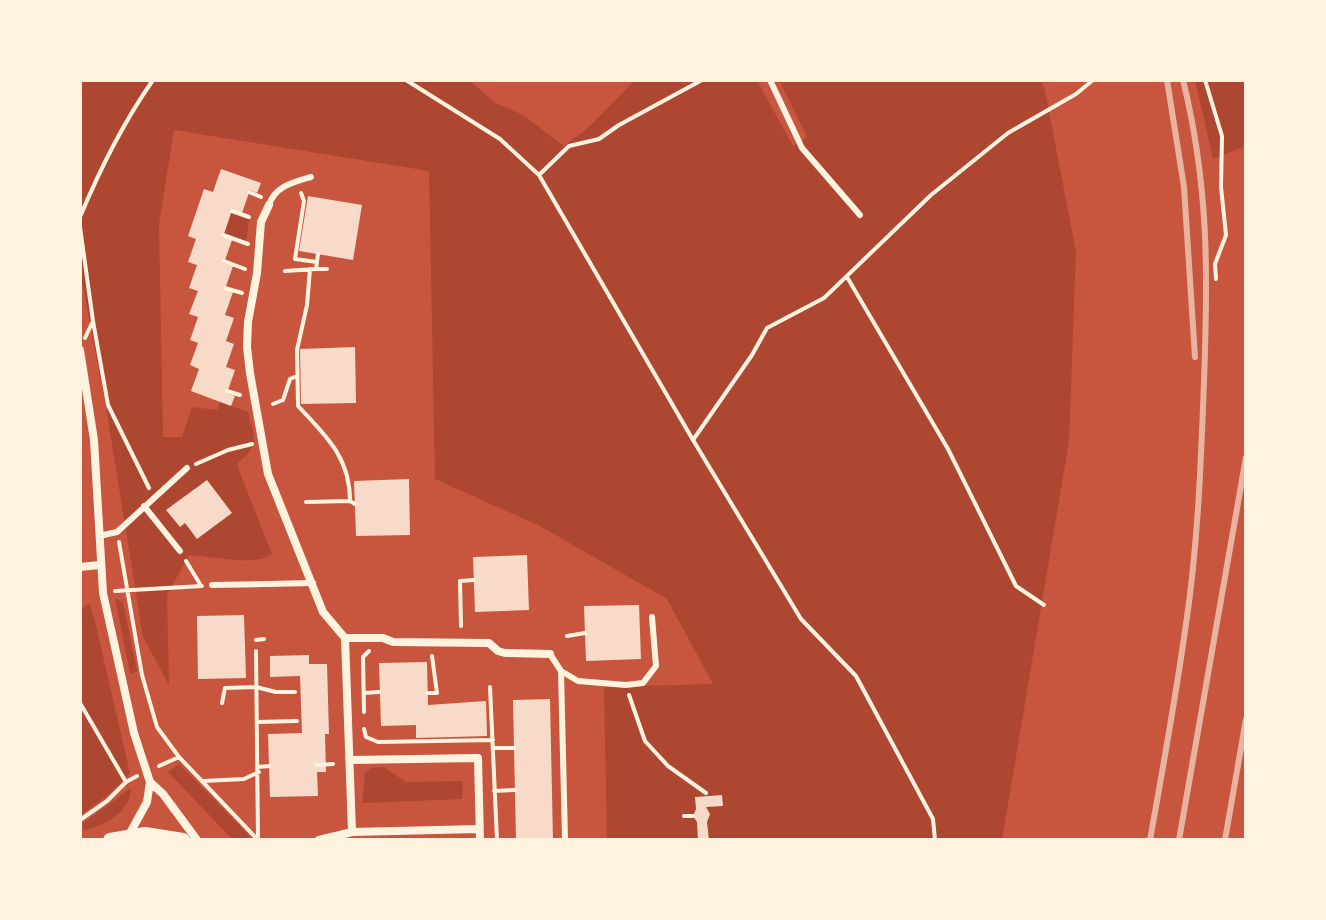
<svg xmlns="http://www.w3.org/2000/svg" width="1326" height="920" font-family="Poppins,sans-serif">
  <style>
    .green { fill: #ae4732 }
    .building { fill: #f7dbc8 }
    .lines { fill: none; stroke-linecap: round; stroke-linejoin: round }
    .path { stroke: #fff3e0; stroke-width: 4 }
    .service { stroke: #fff3e0; stroke-width: 6 }
    .minor { stroke: #fff3e0; stroke-width: 8 }
    .tertiary { stroke: #fff3e0; stroke-width: 14 }
    .rail { stroke: #e9b49f; stroke-width: 6 }
  </style>
  <rect width="100%" height="100%" fill="#c8553d"/>
  <path class="green" d="M80,80H469L496,103L523,115L564,146L589,127L635,80H757L793,146L807,137L779,80H1041L1045,91L1076,252L1069,441L1002,840H607L604,687L713,684L667,599L540,526L435,479L429,171L174,130L159,225L163,437H182L192,407L217,410L220,402L248,412C251,425 258,438 250,451C246,457 240,459 237,465L272,554C254,567 211,556 189,555L167,595L169,685L143,637L107,413L80,271Z
    M1195,80H1246V146L1213,159Z
    M231,213L249,219L246,242L224,234Z
    M115,598L123,602L137,671L130,674Z
    M89,603L94,617L130,773L113,791L80,816V605L83,608Z
    M179,764L247,833L250,840H233L168,772Z
    M384,767L406,782L463,781L462,799L362,803L365,773L371,768Z
    M131,788C129,815 107,822 84,831L82,824Z"/>
  <path class="building" d="M221,169L261,183L257,193L250,190L242,213L232,210L223,237L232,240L224,263L233,266L225,289L233,292L225,315L234,318L226,341L234,344L226,367L235,370L227,393L235,396L231,406L191,391L199,369L190,365L198,343L190,340L198,317L189,314L198,291L189,288L197,265L188,262L196,239L188,236L204,189L213,192Z
    M308,196L362,205L353,260L299,251Z
    M355,347L356,403L301,404L300,349Z
    M409,479L410,535L356,536L354,481Z
    M207,480L232,513L197,539L185,523L180,527L166,510Z
    M527,555L529,610L475,612L473,557Z
    M639,605L641,659L586,661L584,606Z
    M244,615L246,678L198,679L197,616Z
    M309,655V664H327L329,734H325L326,772H317L318,796L270,797L268,734L302,733L300,676L270,677V656Z
    M427,662L428,705L486,701L487,736L416,738V725L381,726L379,663Z
    M550,699L553,840H516L513,700Z
    M722,795L723,806L706,807L710,814L707,822L709,840H698L697,822L693,816L696,809L695,797Z"/>
  <g class="lines">
    <path class="path" d="M406,80L500,139L539,175L693,440L801,619L856,676L933,819L935,840
      M1205,80L1222,136L1221,187L1226,235L1215,264L1216,279
      M539,175L569,146L599,139L619,125L702,80
      M249,192L261,197
      M301,193L304,201L295,259L317,262
      M232,211L249,217
      M80,217C100,169 123,123 153,80
      M80,227L93,321L85,338
      M223,235L248,244
      M224,261L245,269
      M310,269L307,305L297,350L298,406C326,436 350,457 350,501
      M316,269H327
      M285,271L316,269L318,254
      M847,277L948,449L1016,586L1044,605
      M225,288L242,293
      M93,321L108,405L149,488
      M227,391L240,395
      M273,404L283,400L290,379L297,376
      M693,440L752,355L767,328L824,298L931,195L1008,133L1076,94L1093,80
      M196,464L228,450L252,444
      M306,502L350,501L355,504
      M119,542L142,675L157,727L179,757L258,840
      M186,561L200,584
      M115,591L202,586
      M461,626L460,581L474,580
      M567,636L585,633
      M256,640L264,639
      M256,651L258,840
      M490,687L497,840
      M364,693L379,692
      M428,693H437L432,656
      M629,695L645,741L668,766L706,793
      M80,703L126,782
      M222,703L225,688L256,687L276,692H295
      M364,712L363,657L369,651
      M257,722L297,721
      M364,729L366,737L378,742L493,740
      M494,748H514
      M317,765L333,764
      M159,766L179,757
      M258,767L269,766
      M203,781L244,779L259,772
      M494,791L515,790
      M684,816H693
      M80,820L107,801L126,782L137,776"/>
    <path class="service" d="M770,80L802,148L860,215
      M269,205C275,186 294,182 311,177
      M144,506L180,551
      M99,536L117,532L187,468
      M212,585L313,583
      M550,654L561,671L565,840
      M561,671L578,681L626,685L643,683L656,666L652,617"/>
    <path class="minor" d="M269,205L261,222L257,273L248,322L247,347L250,373L268,474L323,612L345,638L352,832
      M80,350L94,440L103,593L134,733L150,782L163,794L197,840
      M80,567L99,565
      M345,638H383L393,642L489,643L498,651L505,653L550,654
      M350,760L478,758L480,840
      M129,835L147,802L150,782
      M319,840L352,832L479,829"/>
    <path class="tertiary" d="M110,840L145,834L183,840"/>
    <path class="rail" d="M1167,80L1184,187L1195,357
      M1150,840C1163,768 1176,696 1186,624C1198,544 1201,462 1204,382C1208,274 1209,186 1183,80
      M1179,840L1246,457
      M1225,840L1246,719"/>
  </g>
  <rect width="1326" height="920" fill="none" stroke="#fff3e0" stroke-width="164"/>
</svg>
